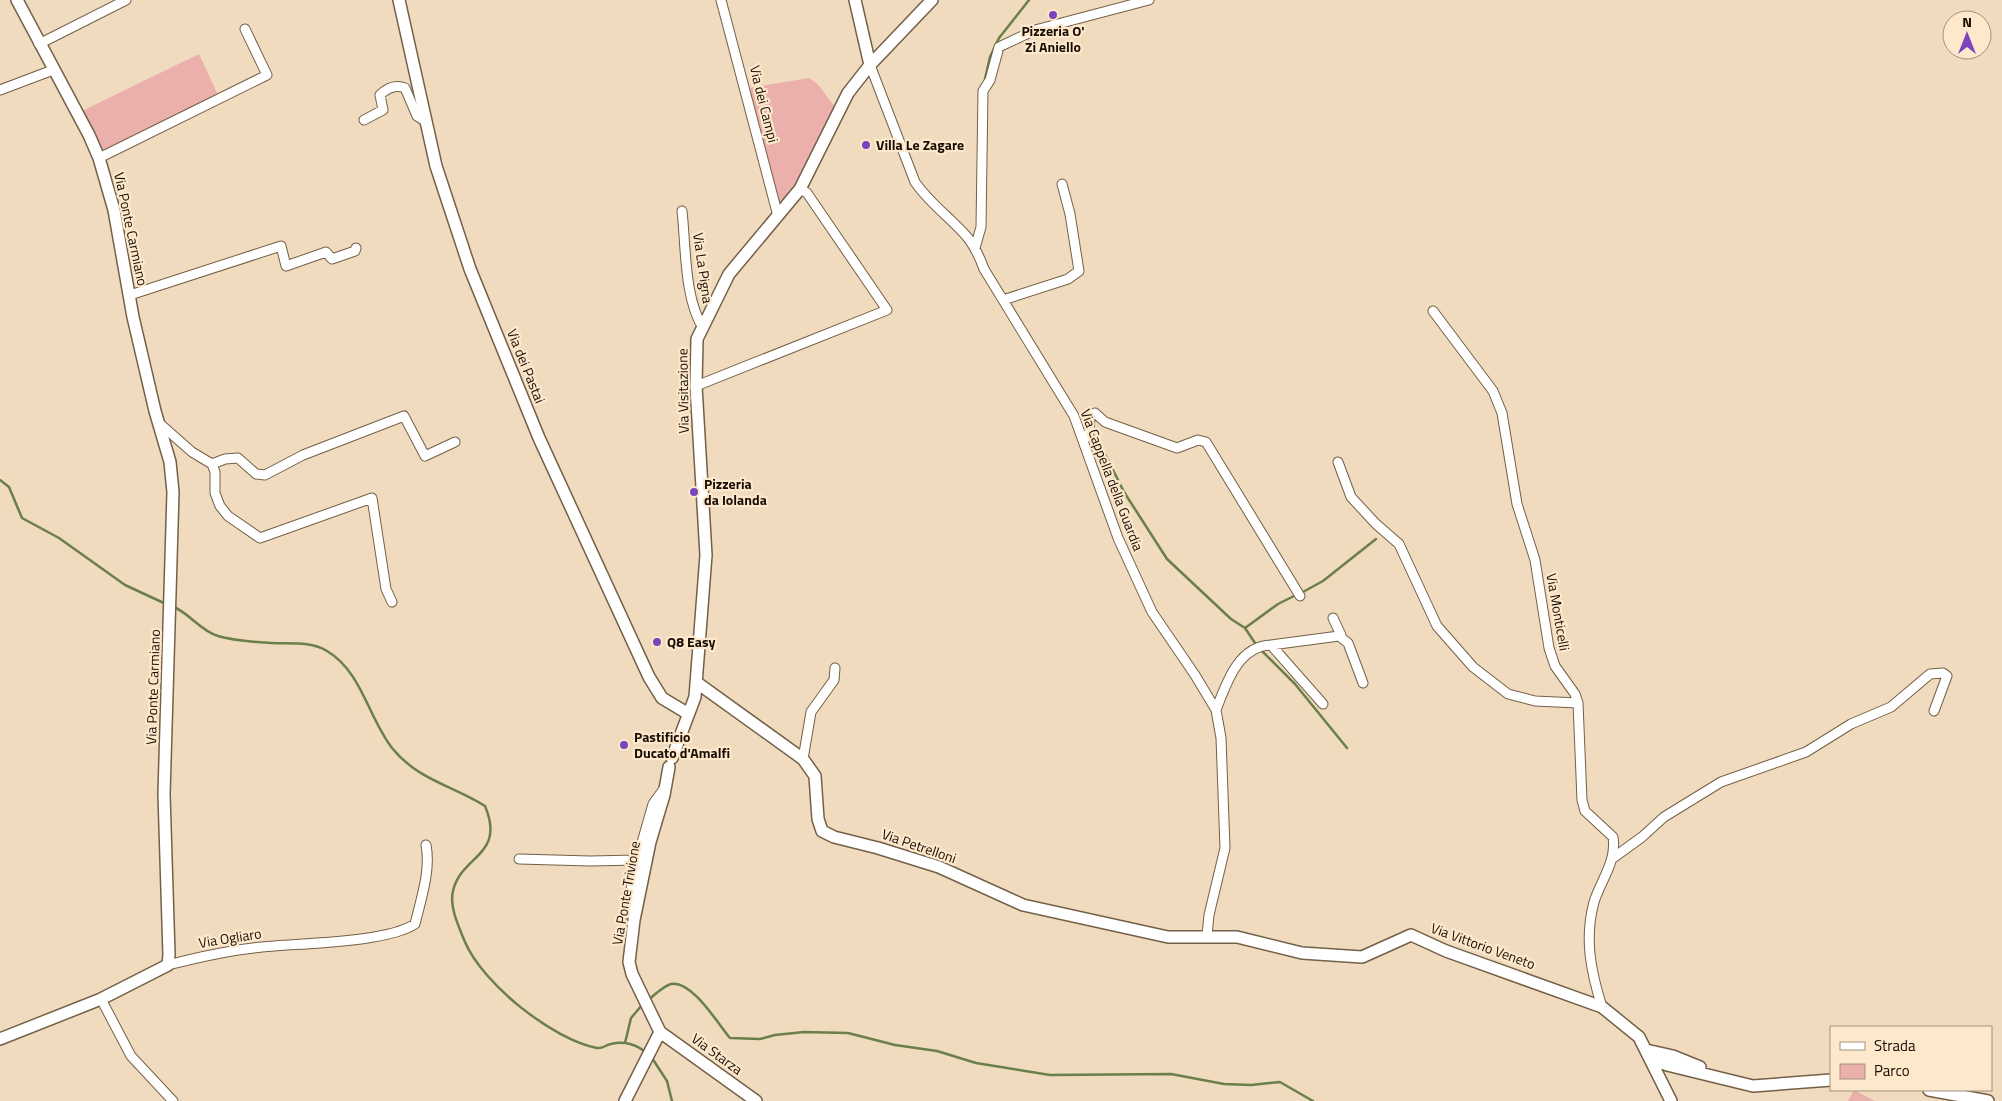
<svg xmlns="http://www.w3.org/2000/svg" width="2002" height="1101" font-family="'Titillium Web',sans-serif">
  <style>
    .green { fill: #ebafac }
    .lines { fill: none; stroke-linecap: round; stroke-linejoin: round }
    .stream { stroke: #6b7f4a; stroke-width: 2.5 }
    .minor-casing { stroke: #736046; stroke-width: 11 }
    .tertiary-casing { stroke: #736046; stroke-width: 14 }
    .minor { stroke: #fff; stroke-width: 9 }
    .tertiary { stroke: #fff; stroke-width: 11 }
    .poi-dot { fill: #7b44bb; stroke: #fee8cb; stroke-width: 2 }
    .labels { text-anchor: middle; stroke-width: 4.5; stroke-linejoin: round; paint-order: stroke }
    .poi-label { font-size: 14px; font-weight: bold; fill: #160e05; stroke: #fee8cb; text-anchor: start }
    .street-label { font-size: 14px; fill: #160e05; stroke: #fee8cb }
  </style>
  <rect width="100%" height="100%" fill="#f1dbbe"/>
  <path class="green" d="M199,54L218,95L111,147L105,150L99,148L82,116L84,110Z
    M809,78C824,87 824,96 836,107L798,185L779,207L749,88Z
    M1854,1090L1875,1101H1848Z"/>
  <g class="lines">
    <path class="stream" d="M985,79L990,57L999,38L1029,0
      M1091,435L1101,446L1124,492L1167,559L1231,619L1245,628L1257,646
      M0,480L9,487L22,518L59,538L125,585L166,604
      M1301,593L1323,581L1376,539
      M174,607C190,614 201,631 218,636C234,641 255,642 271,643C290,644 311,641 327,651C362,672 368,717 392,748C418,780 451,785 485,806C506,856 461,855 453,891C449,907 459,927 465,942C483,984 552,1039 597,1048C603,1049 605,1045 611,1044C624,1041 637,1044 646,1053
      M1245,628L1278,604L1296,595
      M1261,650L1295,684L1347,748
      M648,1000C655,995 663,986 671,984C692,980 718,1024 730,1038L760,1039L775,1035L804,1032L848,1033L895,1045L937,1051L976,1063L1050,1075L1171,1074L1224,1084L1251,1085L1280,1082L1313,1101
      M625,1043L631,1018L642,1005
      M652,1058L667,1081L672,1101"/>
    <defs>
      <path id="minor" d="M721,0L778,216
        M39,44L126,0
        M870,65L915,182C930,204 951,218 968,238C975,247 980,258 984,269L1074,416L1118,538L1152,612L1195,675L1216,710L1221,738L1225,848L1209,915L1207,935
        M0,90L53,70
        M364,120L383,110L380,95C387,88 395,84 405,88L417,116L425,121
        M99,158L267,75L245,29
        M682,211C686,246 684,298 703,328
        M975,248L981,227L983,91L990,80L999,47L1035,30L1149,0
        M130,295L281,246L286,266L326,252L332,259L355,251L356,248
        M1003,300L1068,279L1079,271L1070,214L1062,184
        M1433,311L1493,391L1502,413L1517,504L1535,560L1549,648L1555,666L1575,694L1578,703L1582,800L1585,811L1613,837C1617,861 1601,880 1594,902C1584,939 1591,972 1602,1007
        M696,386L887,310L807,193L800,189
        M158,422L192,452L212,464L215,472V493L220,506L228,516L260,538L372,498L386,589L392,602
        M1083,441L1089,434L1090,415L1095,413L1105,422L1177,448L1198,440L1206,442L1300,596
        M1338,462L1351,497L1376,524L1399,544L1437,626L1473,667L1508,694L1535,701L1578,703
        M212,464L225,459L238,458L256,474L265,475L303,455L404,416L425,456L455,442
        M1333,618L1341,635L1339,636
        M1339,636L1348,643L1363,683
        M1271,645L1339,636
        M1216,710C1226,684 1238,646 1271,645L1323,704
        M803,759L811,712L834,680L835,668
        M1613,858L1642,837L1664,817L1721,782L1806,752L1851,724L1891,707L1930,674L1943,673L1947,676L1934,711
        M519,859L590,861L637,860L653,804L666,786
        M626,914L637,860
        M168,965C199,957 230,950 262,947C299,943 386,943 415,924C421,899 431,870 426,845
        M101,999L131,1056L173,1101"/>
      <path id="tertiary" d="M399,0L436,166L470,269L539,438L649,677L662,698L687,713
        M855,0L870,65
        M696,682L803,759L815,776L818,819L822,831L834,837L878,848L939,867L1023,905L1168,937H1237L1302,953L1362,957L1411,935L1446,951L1602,1007L1639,1037L1671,1101
        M672,758L695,697L706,555L696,386L697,339L729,274L800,189L848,93L870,65L932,0
        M669,767L664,795L650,842L634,920L629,962L632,974L660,1032L756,1101
        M0,1039L101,999L168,965L169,955L164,794L173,492L170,462L155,411L133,317L114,210L99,158L89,135L17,0
        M1646,1050L1673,1056L1700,1067
        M1649,1057L1667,1065L1753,1086L1831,1080
        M1929,1090L1988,1101
        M625,1101L660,1032"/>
    </defs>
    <use href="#minor" class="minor-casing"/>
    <use href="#tertiary" class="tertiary-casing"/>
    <use href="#minor" class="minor"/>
    <use href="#tertiary" class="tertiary"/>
  </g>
  <g class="poi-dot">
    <circle cx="1053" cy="15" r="5"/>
    <circle cx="866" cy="145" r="5"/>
    <circle cx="694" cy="492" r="5"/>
    <circle cx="657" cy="642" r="5"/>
    <circle cx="624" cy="745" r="5"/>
  </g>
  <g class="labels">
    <g class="poi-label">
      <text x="1053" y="36" text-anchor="middle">Pizzeria O'<tspan x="1053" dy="16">Zi Aniello</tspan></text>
      <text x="876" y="150">Villa Le Zagare</text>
      <text x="704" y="489">Pizzeria<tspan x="704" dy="16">da Iolanda</tspan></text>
      <text x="667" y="647">Q8 Easy</text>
      <text x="634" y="742">Pastificio<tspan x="634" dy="16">Ducato d'Amalfi</tspan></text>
    </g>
    <g class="street-label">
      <text transform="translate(764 104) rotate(76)" y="5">Via dei Campi</text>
      <text transform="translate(131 229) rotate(78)" y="5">Via Ponte Carmiano</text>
      <text transform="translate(703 268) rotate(82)" y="5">Via La Pigna</text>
      <text transform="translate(526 366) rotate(68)" y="5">Via dei Pastai</text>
      <text transform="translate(683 391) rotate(-91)" y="5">Via Visitazione</text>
      <text transform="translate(1112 480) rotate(69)" y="5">Via Cappella della Guardia</text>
      <text transform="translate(1558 612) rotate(80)" y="5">Via Monticelli</text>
      <text transform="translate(153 687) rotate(-88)" y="5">Via Ponte Carmiano</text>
      <text transform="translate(919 846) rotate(19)" y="5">Via Petrelloni</text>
      <text transform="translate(626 893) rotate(-80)" y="5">Via Ponte Trivione</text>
      <text transform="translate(230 938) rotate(-9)" y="5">Via Ogliaro</text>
      <text transform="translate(1483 946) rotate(20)" y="5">Via Vittorio Veneto</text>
      <text transform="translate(717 1054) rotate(36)" y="5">Via Starza</text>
    </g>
  </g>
  <rect x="1830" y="1026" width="162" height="65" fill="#fee8cb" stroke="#a1917c"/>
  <rect x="1840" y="1042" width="25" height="8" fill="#ffffff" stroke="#a1917c"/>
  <text x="1874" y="1051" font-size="15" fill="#160e05">Strada</text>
  <rect x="1840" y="1064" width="25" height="15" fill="#ebafac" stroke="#a1917c"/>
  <text x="1874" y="1076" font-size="15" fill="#160e05">Parco</text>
  <g transform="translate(1967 35)"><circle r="24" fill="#fee8cb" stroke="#a1917c"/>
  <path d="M0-4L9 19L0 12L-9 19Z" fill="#7b44bb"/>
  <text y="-8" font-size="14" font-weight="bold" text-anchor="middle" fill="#160e05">N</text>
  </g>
</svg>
